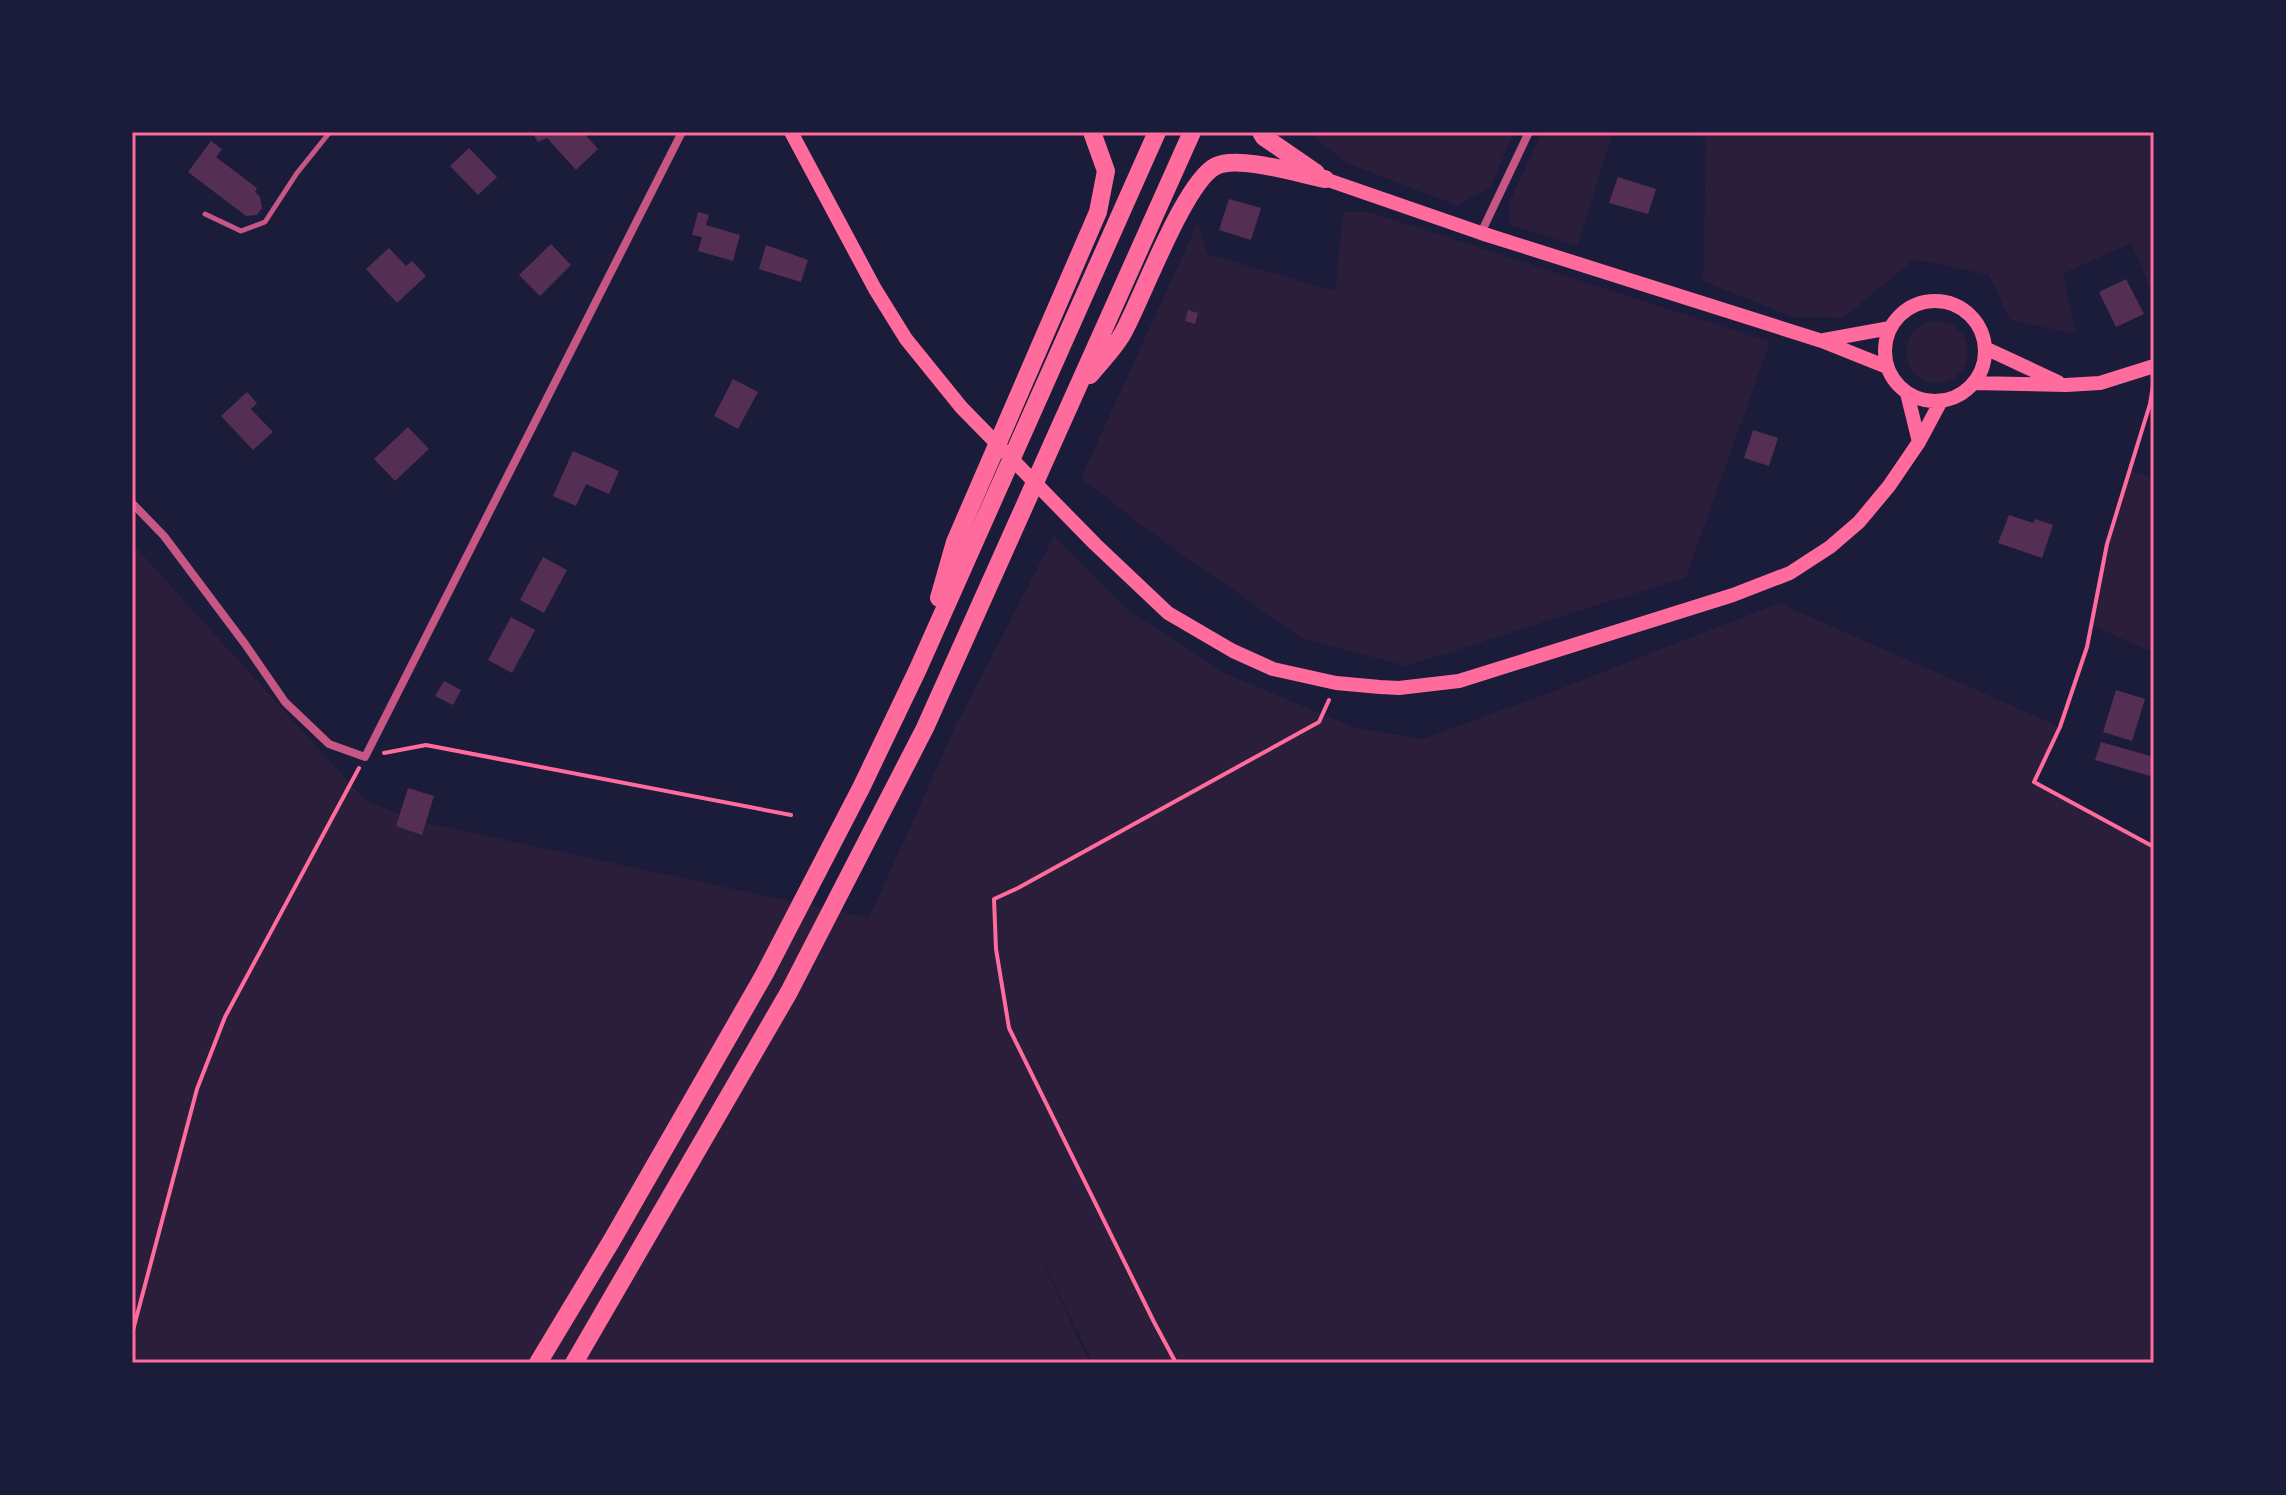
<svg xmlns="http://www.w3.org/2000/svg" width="2286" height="1495" font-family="Overpass,sans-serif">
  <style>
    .green { fill: #2a1e3b }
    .building { fill: #542f53 }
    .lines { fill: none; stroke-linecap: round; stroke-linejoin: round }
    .path { stroke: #ff6b9d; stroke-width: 4 }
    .service { stroke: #c65784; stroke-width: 5 }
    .minor { stroke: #c65784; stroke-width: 8 }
    .secondary { stroke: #ff6b9d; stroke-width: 14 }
    .trunk { stroke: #ff6b9d; stroke-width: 18 }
    .neatline { fill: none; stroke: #ff6b9d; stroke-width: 3 }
  </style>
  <rect width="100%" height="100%" fill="#1b1b3a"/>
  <path class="green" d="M1307,132H1514L1491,186L1458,206L1347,163Z
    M1542,132H1613L1577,246L1510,225V201Z
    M1675,132H2154V297L2131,243L2063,274L2076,334L2010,320L1989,275L1914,259L1844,318L1793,317L1703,281L1706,138Z
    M1343,212H1369L1770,342L1686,577L1406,666L1303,639L1149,531L1081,478L1198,222L1207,254L1335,291Z
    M1906 352a31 31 0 1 1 62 0a31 31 0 1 1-62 0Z
    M2128,470L2154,478V653L2091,625L2107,544Z
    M1054,536L1129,611L1222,672L1353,727L1422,739L1549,693L1779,603L2060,727L2035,782L2154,848V1363H1093L1033,1241L1090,1363H132V543L365,800L417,821L869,918L956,725Z"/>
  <path class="building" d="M532,132H583L598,149L576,170L547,138L538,142Z
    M211,141L222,149L216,157L257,188L255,192L260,197L262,208L257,215L246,216L188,172Z
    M469,148L497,177L478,195L450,166Z
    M1618,177L1656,189L1648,214L1609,203Z
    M1229,199L1261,208L1251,240L1219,230Z
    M698,212L709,215L706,225L740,235L733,261L698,251L702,237L692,235Z
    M551,244L571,265L540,296L519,275Z
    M766,245L808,260L801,282L759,269Z
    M389,248L406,266L412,261L426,276L397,303L366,269Z
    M2126,279L2144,314L2116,327L2099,292Z
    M1188,310L1198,313L1195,324L1185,321Z
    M733,379L758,392L738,429L714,416Z
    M247,392L257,403L251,409L273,432L253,450L221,416Z
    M408,427L429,449L395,481L374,459Z
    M1753,430L1778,438L1769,466L1744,458Z
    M573,451L619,471L609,494L586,484L576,506L553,496Z
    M2009,515L2033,523L2035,519L2053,525L2042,558L1998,543Z
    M543,557L567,570L544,613L520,600Z
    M511,617L535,630L512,673L488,660Z
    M444,681L461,690L453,705L435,696Z
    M2116,690L2145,699L2132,741L2103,732Z
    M2101,742L2154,757L2150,776L2095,760Z
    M408,788L434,796L422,835L396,826Z"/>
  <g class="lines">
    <path class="path" d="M2153,386L2150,404L2107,544L2087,647L2060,727L2034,782L2154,847
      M384,753L426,745L791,815
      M132,1334L197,1089L225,1017L359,768
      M1176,1363L1154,1322L1009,1028L996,949L994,899L1018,888L1319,722L1329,700"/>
    <path class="service" d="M205,214L241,231L265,222L297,173L330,132"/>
    <path class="minor" d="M1481,233L1529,132
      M132,503L164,536L245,644L285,702L329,744L365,757L682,132"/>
    <path class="secondary" d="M791,132L875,289L906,339L961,407L1095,544L1168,613L1233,651L1273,669L1336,683L1380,687L1399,688L1459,681L1733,595L1790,573L1830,547L1859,522L1889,486L1919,442L1941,401
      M1325,179L1481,233L1822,341L1887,367
      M1885 351a50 50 0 1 1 100 0a50 50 0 1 1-100 0Z
      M1824,340L1890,328
      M1985,348L2058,382
      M1974,383L2066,385L2100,383L2154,366
      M1907,393L1919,442"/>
    <path class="trunk" d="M1261,132L1264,137L1316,173
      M1090,375C1101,361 1116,347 1124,331C1143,296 1185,181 1216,166C1238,155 1300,174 1325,179
      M939,598L955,542L1098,212L1106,171L1092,132
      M538,1363L612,1240L764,975L861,788L918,669L1157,132
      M574,1363L789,992L925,728L1192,132"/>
  </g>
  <rect width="2286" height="1495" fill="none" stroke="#1b1b3a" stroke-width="268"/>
  <rect x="134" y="134" width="2018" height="1227" class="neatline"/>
</svg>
